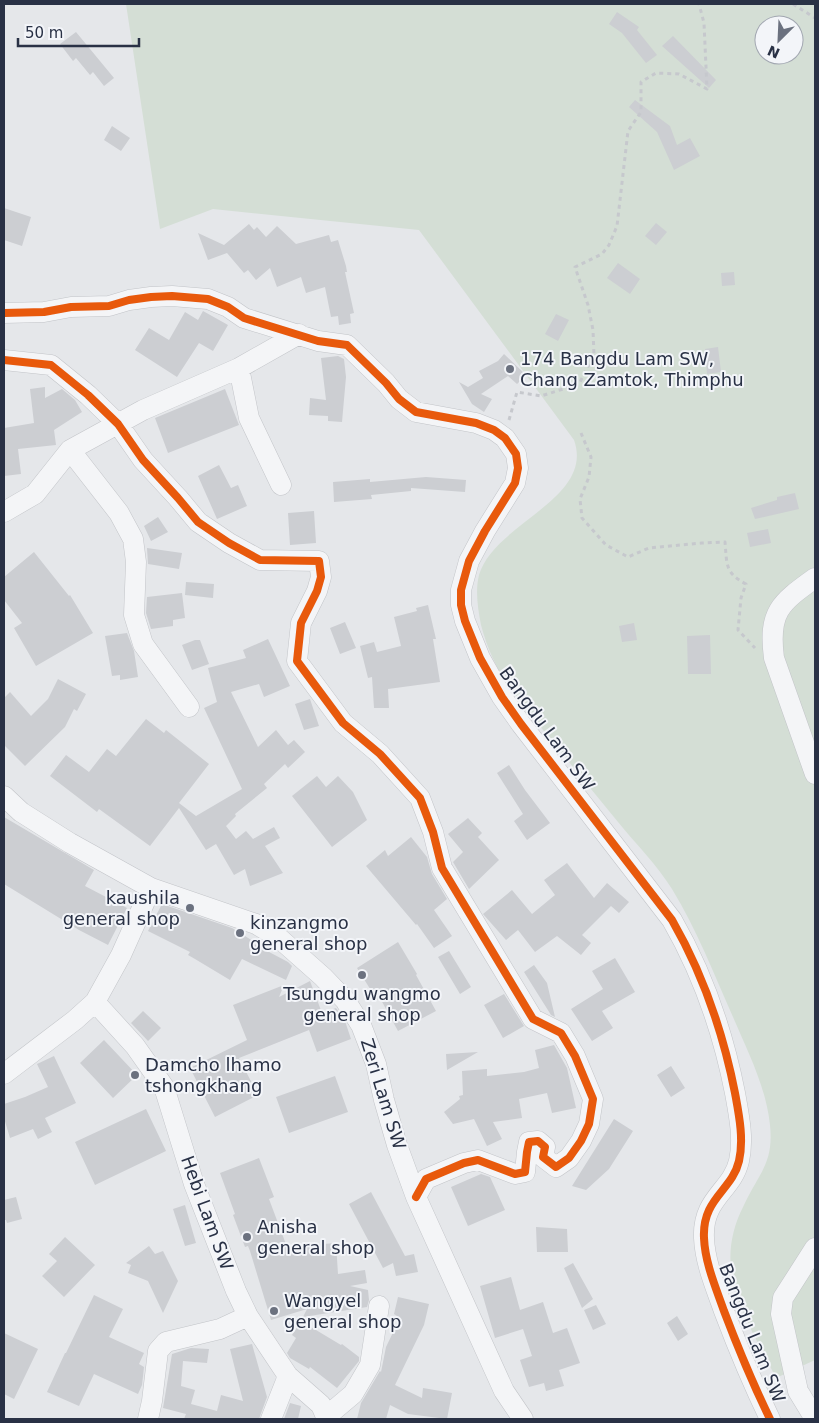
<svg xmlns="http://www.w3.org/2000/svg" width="819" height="1423" font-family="'DejaVu Sans',sans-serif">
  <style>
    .green { fill: #d4ded5; fill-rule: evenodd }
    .building { fill: #ccced2 }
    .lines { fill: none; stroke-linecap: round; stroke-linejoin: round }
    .minor-casing { stroke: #c2c4c8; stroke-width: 21 }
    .path { stroke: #c6c8cd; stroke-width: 3; stroke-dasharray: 4 4; stroke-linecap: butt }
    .minor { stroke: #f4f5f7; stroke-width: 20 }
    .cycleway-casing { stroke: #f3f5f9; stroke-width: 11 }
    .cycleway { stroke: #e8590c; stroke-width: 8 }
    .poi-dot { fill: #6b717f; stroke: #f3f5f9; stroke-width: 2 }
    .labels { text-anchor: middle; stroke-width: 4; stroke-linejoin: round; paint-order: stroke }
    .poi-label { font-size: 18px; fill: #293145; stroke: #f3f5f9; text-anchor: start }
    .street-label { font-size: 18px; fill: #293145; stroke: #f3f5f9 }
  </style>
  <rect width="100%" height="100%" fill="#e5e7ea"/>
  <path class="green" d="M126,4H815V1360L776,1378C747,1319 710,1271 744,1205C759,1173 774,1163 770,1125C766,1087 748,1052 733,1017C714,974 697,930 672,889C657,865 636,844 618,822C582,778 546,734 511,690C497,670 487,648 481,625C478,609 475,591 479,575C494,523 595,499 574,440L419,230L213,209L160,229ZM764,25H794V55H764Z"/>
  <path class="building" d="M617,12L639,27L637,30L657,55L646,63L622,33L609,24Z
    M76,32L114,78L104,86L93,72L90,75L76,58L73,61L60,44Z
    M673,36L716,80L709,88L662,46Z
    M635,100L670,126L677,145L690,138L700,156L674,170L657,132L629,107Z
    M112,126L130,138L121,151L104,140Z
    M4,208L31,217L22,246L4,240Z
    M656,223L667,232L656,245L645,236Z
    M249,224L254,230L257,227L266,237L277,226L296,244L329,235L331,242L338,240L346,266L347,272H345L354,313L350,314L351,323L339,325L338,316L331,317L325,287L306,293L301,277L277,287L270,268L256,280L248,270L244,273L227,253L208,260L198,233L224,245Z
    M618,263L640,279L630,294L607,278Z
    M734,272L735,285L722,286L721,273Z
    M203,311L228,325L213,351L199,343L177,377L135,350L149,328L169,340L185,312L198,320Z
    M556,314L569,320L558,341L545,334Z
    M718,347L721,372L707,374L705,349Z
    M504,354L526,375L517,384L508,376L481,394L492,399L484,412L472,404L459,382L468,387L483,378L479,371L498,361Z
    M338,356L344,359L346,377L342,422L328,421V416L309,415L310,398L326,400L321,358Z
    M45,387V398L62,389L75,400L82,412L54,430L56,445L18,449L21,474L4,476V428L34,423L30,389Z
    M225,389L239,425L168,453L155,418Z
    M219,465L231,488L238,485L247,506L217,519L198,476Z
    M426,477L466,480L465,492L411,488V491L371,495L372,499L334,502L333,482L370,479V482Z
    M795,493L799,509L755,519L751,508L777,500V497Z
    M314,511L316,543L290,545L288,513Z
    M158,517L168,532L151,541L144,526Z
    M768,529L771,543L750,547L747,533Z
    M147,548L182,553L179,569L148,564Z
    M34,552L69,596L70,595L93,633L36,666L14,628L22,623L4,600V577Z
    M186,582L214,584L213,598L185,595Z
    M182,593L185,618L173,620V626L151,629L146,613L147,597Z
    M428,605L436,639H433L440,682L388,689L389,708H374L372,677L368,678L360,646L374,642L377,652L401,646L394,617L417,611L416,608Z
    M345,622L356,648L340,654L330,628Z
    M634,623L637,640L622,642L619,626Z
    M127,633L134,651L138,677L120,680V675L112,676L105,636Z
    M710,635L711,674H688L687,636Z
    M268,639L290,686L264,697L259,684L231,692L258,747L276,730L288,745L294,740L305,752L288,768L285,764L264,784L267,788L235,814L236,816L226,826L236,839L246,831L253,839L274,827L280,838L265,846L283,873L250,886L245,869L234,875L216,844L206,850L179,808L150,846L99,809L97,812L50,776L66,755L89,772L107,749L116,756L146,719L164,733L166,730L209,764L179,803L196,816L242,789L204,708L217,702L208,668L246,658L243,650Z
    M195,640H200L209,664L192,670L182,645Z
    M58,679L86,694L77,711L74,709L65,727L25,766L4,745V698L10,692L31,716L48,699Z
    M310,699L319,726L304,730L295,704Z
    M509,765L525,790L550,823L527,840L514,821L523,814L497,773Z
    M317,776L326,787L338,776L353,792L367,820L332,847L292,796Z
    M4,817L94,870L85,886L127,908L108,945L79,930L4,884Z
    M468,818L482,833L478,837L499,860L469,889L453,862L463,852L448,834Z
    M411,837L427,857L432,874L447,899L434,910L452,936L434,948L417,924L416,925L366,866L385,850L388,856Z
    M567,863L594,898L607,883L629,902L619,913L611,906L582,935L591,943L581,955L557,936L535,952L518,930L506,940L483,914L512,890L532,914L555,895L544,880Z
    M162,904L232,928L253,941L252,943L288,962L292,966L286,980L242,959L230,980L195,959L188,955L190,952L148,931Z
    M398,942L417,974L416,975L436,1011L398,1031L380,998L377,1000L357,968Z
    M449,951L471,987L460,994L438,957Z
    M615,958L635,992L602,1011L613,1028L592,1041L571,1009L603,989L592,971Z
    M534,965L547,983L555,1017L551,1015L524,972Z
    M310,981L322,1013L336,1008L345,1021L351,1039L317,1052L309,1030L239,1058L258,1095L215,1117L190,1068L247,1040L233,1005L284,985L279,997Z
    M504,994L524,1026L503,1038L484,1005Z
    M143,1011L161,1028L148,1041L131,1023Z
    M104,1040L137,1075L113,1098L80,1063Z
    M554,1045L567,1068L576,1108L552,1113L547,1093L519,1099L522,1118L493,1122L502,1139L487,1146L474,1119L453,1124L444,1112L460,1099L459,1096L463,1095L462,1071L487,1069V1076L524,1072L539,1068L535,1050Z
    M478,1052L447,1070L446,1054Z
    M54,1056L76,1103L45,1118L52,1132L38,1139L33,1129L10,1138L4,1118V1104L25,1097L48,1087L37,1064Z
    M671,1066L685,1088L671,1097L657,1075Z
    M335,1076L348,1112L289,1133L276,1097Z
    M146,1109L166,1151L95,1185L75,1142Z
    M614,1119L633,1131L609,1169L586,1190L572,1186Z
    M259,1158L274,1197L269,1199L287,1247L336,1243L338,1274L365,1270L367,1283L350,1286L368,1290L369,1300L367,1307L303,1317L307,1309L271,1320L250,1251L248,1246L245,1247L233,1215L235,1214L220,1173Z
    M481,1174L490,1177L505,1210L468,1226L451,1187Z
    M371,1192L405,1256L414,1254L418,1272L396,1276L393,1263L383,1268L349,1204Z
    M16,1197L22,1219L7,1223L6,1220H4V1200Z
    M185,1205L196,1243L185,1246L173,1209Z
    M536,1227L567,1229L568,1252H537Z
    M65,1237L95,1265L64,1297L42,1276L57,1261L49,1254Z
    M149,1246L155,1254L163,1251L178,1281L163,1313L148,1281L128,1273L131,1265L126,1263Z
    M573,1263L593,1299L582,1308L564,1268Z
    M511,1277L520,1310L543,1302L553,1333L567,1328L580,1363L559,1370L564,1386L546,1391L544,1383L529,1387L520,1360L532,1356L523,1329L495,1338L480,1286Z
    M94,1295L123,1309L109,1337L144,1353L139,1364L144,1367L142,1385L138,1394L94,1374L79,1406L47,1392L65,1353H66Z
    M398,1297L429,1304L424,1325L395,1385L422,1398L423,1388L452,1393L447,1419L408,1414L390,1405L386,1419H357L361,1403L380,1371L381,1372L386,1347L400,1318L394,1314Z
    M596,1305L606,1324L593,1330L584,1310Z
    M677,1316L688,1334L678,1341L667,1323Z
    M301,1321L341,1345L342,1344L359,1357V1361L337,1388L310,1367L309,1369L290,1358L287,1353L296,1338L292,1335Z
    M4,1333L38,1349L14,1399L4,1394Z
    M252,1344L267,1397L259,1419H184L186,1414L163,1408L172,1354L191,1348L209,1349L207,1363L183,1361L181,1386L195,1390L191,1404L217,1411L221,1395L243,1401L230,1349Z
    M290,1403L301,1406L298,1419H284Z"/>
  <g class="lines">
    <defs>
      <path id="minor" d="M4,313L44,312L71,307L109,306L129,300L151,297L172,296L208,299L228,307L244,318L318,341L347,345L386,383L399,399L416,412L476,423L494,430L505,438L516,454L518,468L515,483L485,531L469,561L461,590V605L465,621L480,658L502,697L521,724L672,920C703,974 723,1032 735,1093C739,1115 744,1139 739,1161C732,1191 702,1198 704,1238C705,1263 716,1288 724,1311C738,1348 753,1384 770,1419
        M4,360L51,365L88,395L118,424L143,460L178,498L198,522L229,543L260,560L319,561L321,577L317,591L301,623L297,661L343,723L380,754L420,798L433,832L442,868L533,1019L561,1033L575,1056L593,1099L589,1124L581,1141L569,1158L556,1167L543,1157L545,1147L538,1141L529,1142L527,1152L525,1172L515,1174L478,1160L464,1163L426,1179L416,1197
        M239,368L249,418L281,485
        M70,450L119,513L133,539L136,562L134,615L143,644L189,707
        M4,512L35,494L70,450L143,410L239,368L299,334
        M815,578C780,603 768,612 774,658L815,774
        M4,796L21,812L70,843L151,888L256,924L279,938L323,977L345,1000L361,1025L376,1064L384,1100L397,1145L416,1197L504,1391L523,1419
        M95,1002L135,1046L164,1087L194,1184L236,1291L248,1316L288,1376L321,1405L327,1419
        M4,1074L75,1020L95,1002L121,955L151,888
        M327,1416L353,1394L370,1365L379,1306
        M148,1419L152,1401L158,1351L166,1342L220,1329L248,1316
        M271,1419L288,1376
        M815,1419L798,1391L781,1314L783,1298L815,1248"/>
    </defs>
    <use href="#minor" class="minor-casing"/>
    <path class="path" d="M793,4L815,18
      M509,420L517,392L541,396L579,384L594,355L593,330L588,305L575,267L602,254L609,245L617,226L628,131L641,112V82L656,73L679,74L707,89L704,23L699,4
      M581,433L591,457L589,477L580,499L582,518L606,545L628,557L649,548L702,543L725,542C727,565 725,573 746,584L741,598L738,630L755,648"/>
    <use href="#minor" class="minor"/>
    <defs>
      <path id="cycleway" d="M4,313L44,312L71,307L109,306L129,300L151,297L172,296L208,299L228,307L244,318L318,341L347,345L386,383L399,399L416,412L476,423L494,430L505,438L516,454L518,468L515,483L485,531L469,561L461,590V605L465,621L480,658L502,697L521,724L672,920C703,974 723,1032 735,1093C739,1115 744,1139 739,1161C732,1191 702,1198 704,1238C705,1263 716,1288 724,1311C738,1348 753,1384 770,1419
        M4,360L51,365L88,395L118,424L143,460L178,498L198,522L229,543L260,560L319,561L321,577L317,591L301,623L297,661L343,723L380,754L420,798L433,832L442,868L533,1019L561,1033L575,1056L593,1099L589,1124L581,1141L569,1158L556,1167L543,1157L545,1147L538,1141L529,1142L527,1152L525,1172L515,1174L478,1160L464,1163L426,1179L416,1197"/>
    </defs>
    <use href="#cycleway" class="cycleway-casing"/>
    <use href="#cycleway" class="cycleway"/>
  </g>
  <g class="poi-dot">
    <circle cx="510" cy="369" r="5"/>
    <circle cx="190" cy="908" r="5"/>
    <circle cx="240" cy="933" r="5"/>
    <circle cx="362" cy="975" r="5"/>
    <circle cx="135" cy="1075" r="5"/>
    <circle cx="247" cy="1237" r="5"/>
    <circle cx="274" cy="1311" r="5"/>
  </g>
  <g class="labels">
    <g class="poi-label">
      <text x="520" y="365">174 Bangdu Lam SW,<tspan x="520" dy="21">Chang Zamtok, Thimphu</tspan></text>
      <text x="180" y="904" text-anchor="end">kaushila<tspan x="180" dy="21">general shop</tspan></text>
      <text x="250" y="929">kinzangmo<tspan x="250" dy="21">general shop</tspan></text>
      <text x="362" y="1000" text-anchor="middle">Tsungdu wangmo<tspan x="362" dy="21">general shop</tspan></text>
      <text x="145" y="1071">Damcho lhamo<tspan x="145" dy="21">tshongkhang</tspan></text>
      <text x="257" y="1233">Anisha<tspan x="257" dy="21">general shop</tspan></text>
      <text x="284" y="1307">Wangyel<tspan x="284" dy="21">general shop</tspan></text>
    </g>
    <g class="street-label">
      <text transform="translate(547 729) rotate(54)" y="6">Bangdu Lam SW</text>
      <text transform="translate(383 1094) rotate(73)" y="6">Zeri Lam SW</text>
      <text transform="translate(207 1213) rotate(70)" y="6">Hebi Lam SW</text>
      <text transform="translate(752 1333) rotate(68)" y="6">Bangdu Lam SW</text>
    </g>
  </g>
  <rect width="819" height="1423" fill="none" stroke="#293145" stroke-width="10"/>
  <g transform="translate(779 40) rotate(204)"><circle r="24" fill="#f3f5f9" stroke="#a2a7b1"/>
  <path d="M0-4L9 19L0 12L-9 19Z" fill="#6b717f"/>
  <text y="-8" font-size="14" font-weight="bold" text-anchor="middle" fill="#293145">N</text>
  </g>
  <path d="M18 38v8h121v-8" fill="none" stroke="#293145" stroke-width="2.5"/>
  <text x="25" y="38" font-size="15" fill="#293145" stroke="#f3f5f9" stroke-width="4" paint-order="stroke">50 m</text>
</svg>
